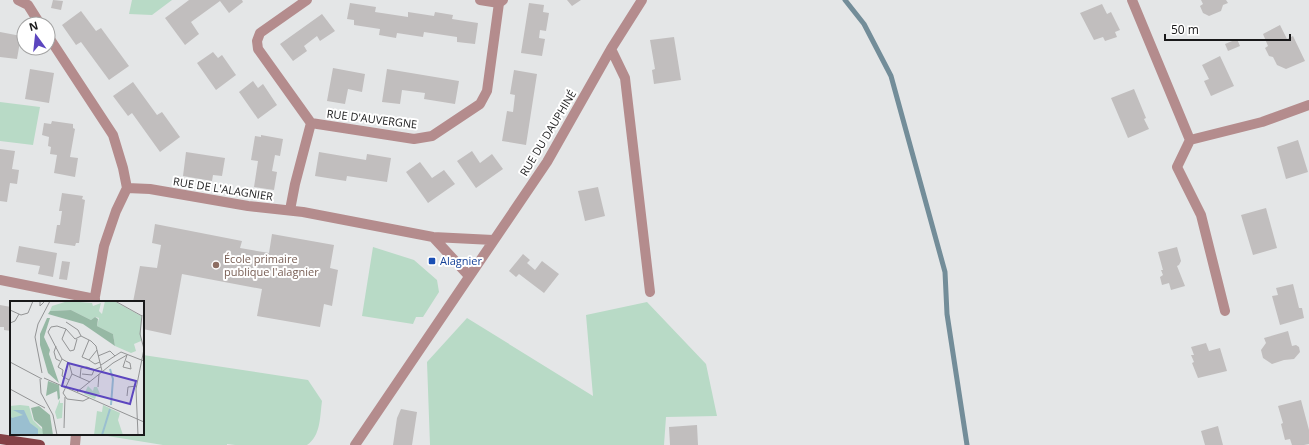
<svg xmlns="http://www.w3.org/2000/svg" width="1309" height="445" font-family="'Open Sans',sans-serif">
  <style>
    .green { fill: #b8dac6 }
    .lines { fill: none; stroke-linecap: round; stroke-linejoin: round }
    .stream { stroke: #738d99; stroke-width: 5 }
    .building { fill: #c1bebe }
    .minor { stroke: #b48c8d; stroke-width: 10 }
    .major { stroke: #844146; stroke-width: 10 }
    .transit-dot { fill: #1a4fb4; stroke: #fff; stroke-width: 1.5 }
    .education-dot { fill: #8d6e63; stroke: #fff; stroke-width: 1.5 }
    .labels { text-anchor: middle; stroke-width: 4; stroke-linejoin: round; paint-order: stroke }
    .street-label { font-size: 11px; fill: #19191a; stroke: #fff }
    .education-label { font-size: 11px; fill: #785e54; stroke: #fff; text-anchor: start }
    .transit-label { font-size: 11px; fill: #164399; stroke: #fff; text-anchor: start }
    .inset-river { fill: none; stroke: #9abfd0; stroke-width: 2 }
    .inset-road { fill: none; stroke: #939495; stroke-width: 1 }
    .view { fill: #5c46bf; fill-opacity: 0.15; stroke: #5c46bf; stroke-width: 2 }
    .inset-edge { fill: none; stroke: #19191a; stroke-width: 2 }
  </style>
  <rect width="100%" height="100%" fill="#e4e6e7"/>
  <path class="green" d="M132,0H172L152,15L129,14Z
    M0,102L40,107L33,145L0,141Z
    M373,247L414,260L437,280L439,292L423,317H416L413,324L362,316Z
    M647,302L706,364L717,416L666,417L664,445H430L427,362L467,318L593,396L586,315Z
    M143,355L308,380L322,401C320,415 321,436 307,445H235L227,444V445H163L95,434H143Z"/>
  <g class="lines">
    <path class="stream" d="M845,0L864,24L891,76L945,272L947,314L967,445"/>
  </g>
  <path class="building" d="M53,0L63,1L61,10L51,8Z
    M189,0H242L243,2L229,13L220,1L191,22L199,34L185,45L165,18Z
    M567,0H581L572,6Z
    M1201,0H1226L1228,3L1223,5L1221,11L1209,16L1203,13L1200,6L1203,4Z
    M350,3L376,7L375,12L408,17V12L434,16L435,12L453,15L452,19L478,23L475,44L457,42V37L424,32L423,37L397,33L396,38L379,35L380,29L354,25V20L347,19Z
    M529,3L544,5L543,12L549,13L546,31L540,30L539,38L545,39L542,56L521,53Z
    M1102,4L1107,14L1111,12L1120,30L1115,32L1117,37L1105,41L1103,37L1094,40L1080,13Z
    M81,11L96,31L101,28L129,66L109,80L81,42L76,45L62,25Z
    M322,14L335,31L320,41L317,36L304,46L307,51L293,61L280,44Z
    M1280,25L1287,39L1293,36L1305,61L1286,69L1277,65L1273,57L1269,56L1265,48L1268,46L1263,34Z
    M0,32L21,36L17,59L0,57Z
    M674,37L681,80L654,84L652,70L655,69L650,40Z
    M1237,39L1240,46L1228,51L1225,44Z
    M213,52L218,58L222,55L236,75L216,90L197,63Z
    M1220,56L1234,86L1211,96L1204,81L1209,79L1202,65Z
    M333,68L365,74L362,92L348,89L345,104L327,101Z
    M30,69L54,73L49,103L25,99Z
    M387,69L459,81L455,104L424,99L425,93L402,90L400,104L382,102Z
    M514,70L537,74L526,145L502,141L507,111L513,112L515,95L510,94Z
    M253,81L258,88L263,84L277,105L258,119L239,92Z
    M133,82L157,115L162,112L180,137L160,152L132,113L128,116L113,96Z
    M1134,89L1146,118L1144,119L1149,129L1128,138L1111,98Z
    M52,121L73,124V128L75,129L70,157L78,158L75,177L54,173L57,155L50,154L51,147L48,146L49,137L42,135L44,123L51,124Z
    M261,135L283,139L280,156L275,155L272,171L277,172L274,190L254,187L258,161L251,160L255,136L261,137Z
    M1298,140L1308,172L1286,179L1277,147Z
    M0,149L15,151L12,169L19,170L17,184L10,183L7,202L0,201Z
    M472,151L480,163L492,154L503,169L476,188L457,161Z
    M186,152L225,158L222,176L213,175L212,181L183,176Z
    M319,152L366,160L367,154L391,158L387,182L347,176L346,181L315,176Z
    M420,162L432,178L444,170L455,184L428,203L406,172Z
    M598,187L605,216L585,221L578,191Z
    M62,193L83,196L82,199L85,200L79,243H76L75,246L54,243L57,225H60L62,211H59Z
    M1266,208L1277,248L1253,255L1241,215Z
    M155,224L242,241L240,248L269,253L272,234L334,245L330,268L338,270L332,306L324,304L320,327L257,316L262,289L182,274L171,335L143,329V302H133L140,266L157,268L161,245L152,243Z
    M19,246L57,253L53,277L38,274L40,266L16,262Z
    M1177,247L1181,261L1179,265L1177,266L1185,286L1171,290L1169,283L1162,285L1160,277L1163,275L1161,270H1163L1158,252Z
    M523,254L530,260L527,263L535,270L542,261L559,274L544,293L519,274L516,277L509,271Z
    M62,261L70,262L67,280L59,279Z
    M1293,284L1299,308H1302L1304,318L1280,325L1272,296L1278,295L1276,288Z
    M0,305L11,307V331L4,330V327H0Z
    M1288,331L1292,346L1296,345L1299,347L1300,352L1294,359L1284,360L1272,364L1263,358L1261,350L1266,343L1264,338Z
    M1206,343L1209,351L1220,348L1227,371L1198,378L1192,363L1194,362L1191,355H1194L1191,347Z
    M1301,400L1309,430V444L1304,445H1292L1290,439L1285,440L1281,424L1283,423L1278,406Z
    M401,409L417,412L412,445H393L397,418Z
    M697,425L698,445H670L669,427Z
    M1218,426L1223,445H1205L1201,431Z"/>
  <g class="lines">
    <path class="minor" d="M18,0L28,5L40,24
      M480,0L499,3
      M1132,0L1190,140
      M48,36L113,135L123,168L127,188
      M611,49L625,78L650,292
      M311,123L414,139L432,136L480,104L487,91L499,3L503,0
      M290,210L295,184L311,123L258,49L257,41L260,33L307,0
      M433,237L469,276
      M0,280L95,299
      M94,302L104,246L116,211L127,188L150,189L248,206L303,212L433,237L493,240
      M1225,311L1201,215L1177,167L1190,140L1262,122L1309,105
      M75,445L76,434
      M355,445L547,162L611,49L642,0"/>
    <path class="major" d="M0,439L40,445"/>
  </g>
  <rect class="transit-dot" x="428" y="257" width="8" height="8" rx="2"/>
  <circle class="education-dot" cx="216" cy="265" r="4"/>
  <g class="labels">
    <g class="street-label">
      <text transform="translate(372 119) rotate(7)" y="4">RUE D'AUVERGNE</text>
      <text transform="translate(548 133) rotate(-59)" y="4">RUE DU DAUPHINÉ</text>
      <text transform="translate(223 189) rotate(9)" y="4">RUE DE L'ALAGNIER</text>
    </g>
    <g class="education-label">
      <text x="224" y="263">École primaire<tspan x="224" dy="13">publique l'alagnier</tspan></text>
    </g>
    <g class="transit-label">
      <text x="440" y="265">Alagnier</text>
    </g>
  </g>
  <g transform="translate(10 301)">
    <rect width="134" height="134" fill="#e4e6e7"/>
    <path d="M58,0L82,2L83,5L91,2L89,10L92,13L95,0H104L131,15V40L124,43L126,50L121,52L105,45L103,33L87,25L89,17L85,16L81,19L61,9L40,10L42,5ZM78,85L83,90L84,86H87L90,93H87L85,98L74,93ZM50,98V102H53L52,117L47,118L45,111ZM10,104L19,105L23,119L33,129V134H0V105ZM93,104L110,112L108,119L113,134H84L87,110L92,111Z" fill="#b8dac6"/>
    <path d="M61,9L81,19L85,16L88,18L87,25L103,33L105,45L73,23L38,13L40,10ZM37,17H40L34,36L40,49L39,53L49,82L38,72L30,44V33ZM38,80L49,84L50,97L48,99L47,90L36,95ZM29,105L40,114L43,134H33L32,126L24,119L21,107Z" fill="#96b8a4"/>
    <path d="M3,109H14L20,122L28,128V134H0V115L2,117L13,114Z" fill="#9abfd0"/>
    <path class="inset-river" d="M100,68L103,78L101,104M92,134L100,108"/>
    <path class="inset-road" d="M30,0V5L35,0M105,0L132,15M0,9L11,14L18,12L23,0M56,21L68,29L71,35L81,40L86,45L92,70M0,22L5,20L9,13M56,28L52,38L60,50L64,49L67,38M79,39L72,56L79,59M46,45L44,51L46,58L50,60M87,49L79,59L85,63L90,61M88,55L100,50L105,55M52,58L48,66L53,69L52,75L59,79M116,60L120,62L121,68L113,66L117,54M0,61L32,78M91,64L111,51L134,60M32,72L25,36L28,23L40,0M62,73L59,62L52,58L38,31L41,26L47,25L56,28L65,38L71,35M72,73L82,74L84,69L91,66M34,77L134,121M70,77L71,67L77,66L84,69M30,78L31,92L43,114L47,134M88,86L89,73M0,88L35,107M67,91L103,62L117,54M117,95L118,86L127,85M79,97L73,100L57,98L53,92L62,73L80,81M54,127L55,96M128,134L126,88L134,48L130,33L132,14"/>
    <path class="view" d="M58,62L126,80L120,103L52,85Z"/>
    <rect width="134" height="134" class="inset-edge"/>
  </g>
  <g transform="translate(36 36) rotate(345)"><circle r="19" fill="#ffffff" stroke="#a3a3a3"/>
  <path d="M0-3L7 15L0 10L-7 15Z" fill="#5c46bf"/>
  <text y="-6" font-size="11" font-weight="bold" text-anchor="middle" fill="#19191a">N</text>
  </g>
  <path d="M1165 34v6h125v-6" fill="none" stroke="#19191a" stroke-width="2"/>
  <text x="1171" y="34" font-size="12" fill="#19191a" stroke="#ffffff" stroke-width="3" paint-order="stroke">50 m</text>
</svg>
